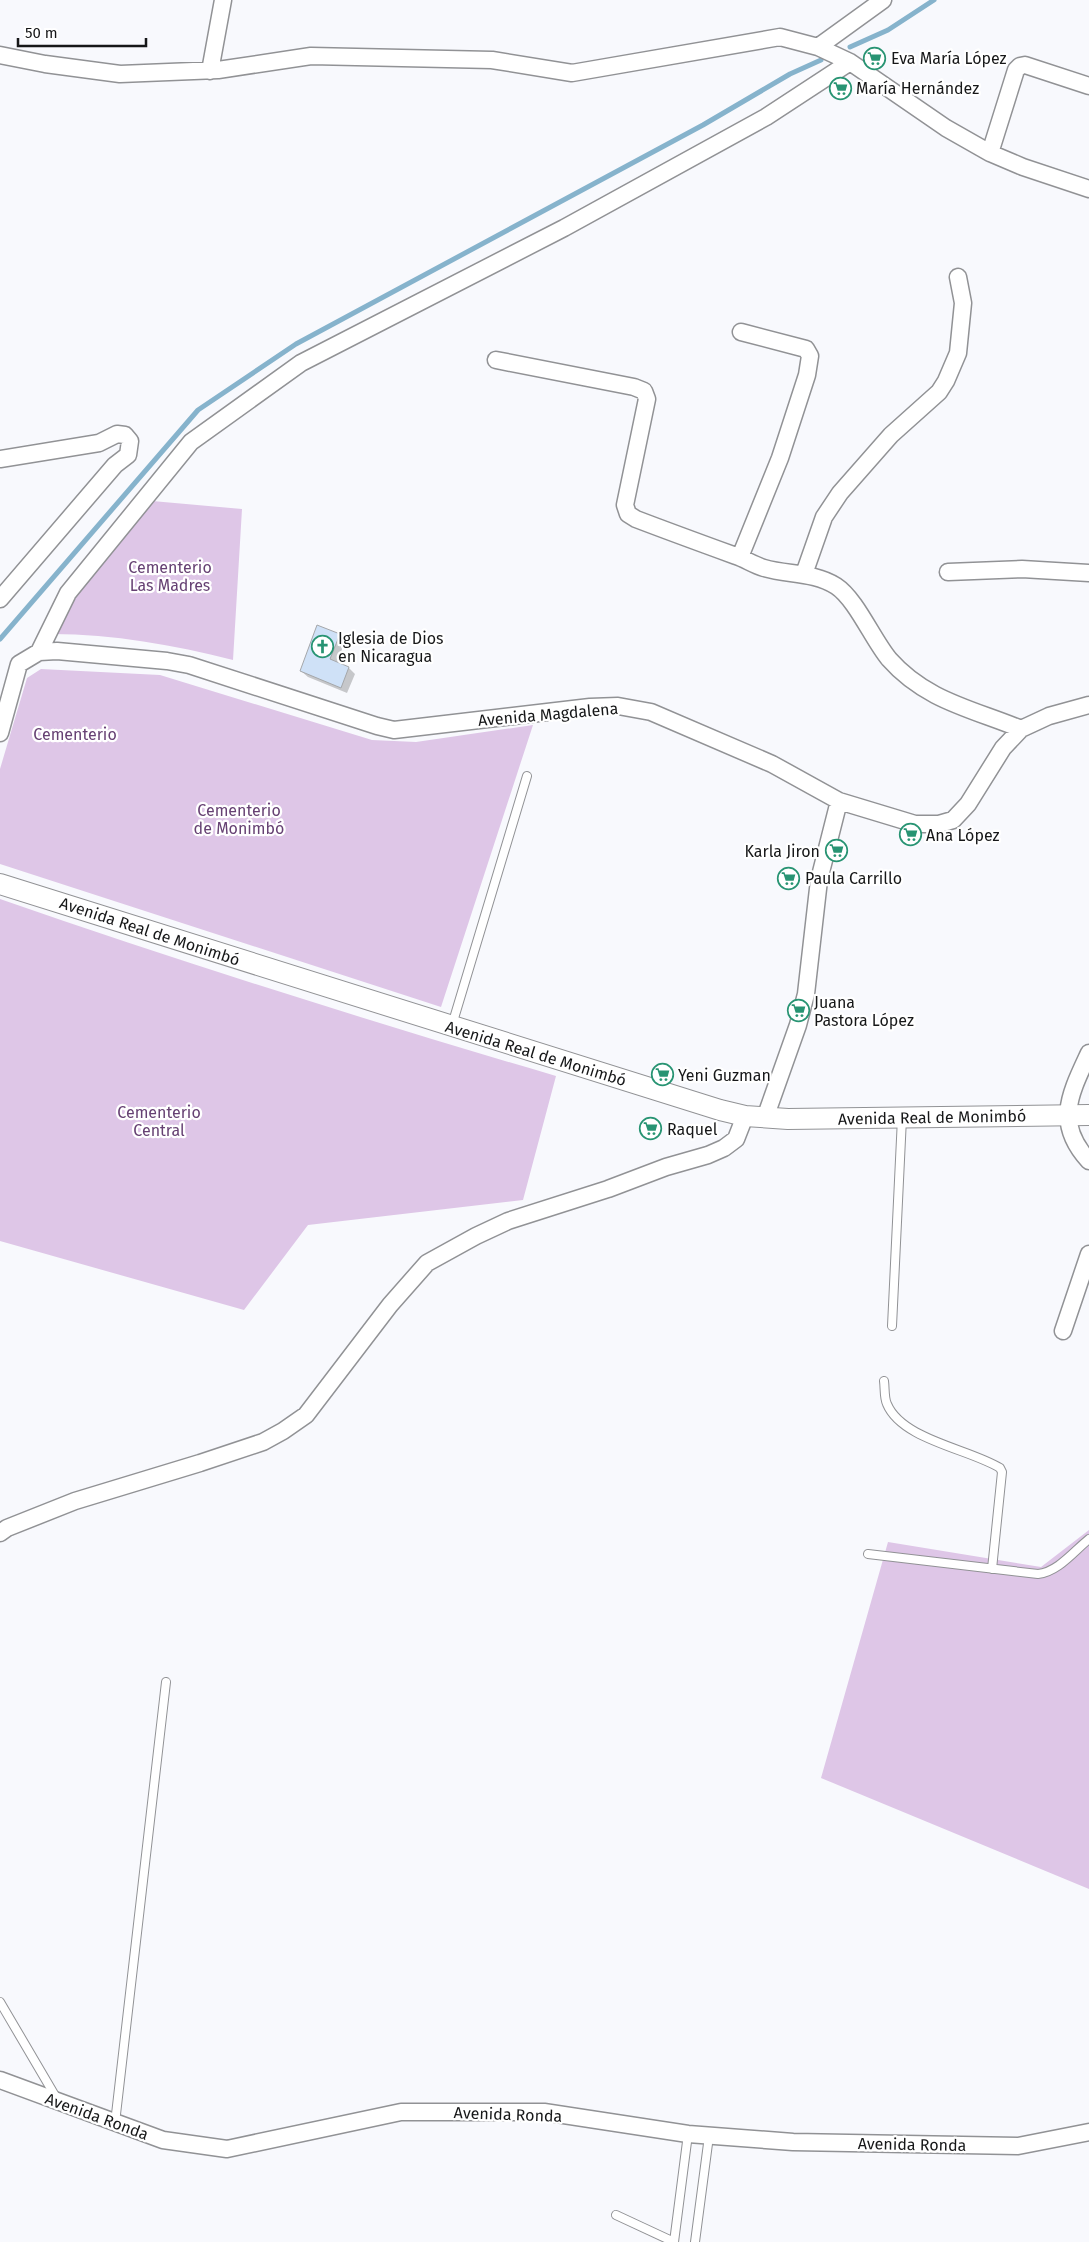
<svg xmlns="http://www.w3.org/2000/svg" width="1089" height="2242" font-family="'Fira Sans',sans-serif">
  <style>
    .green { fill: #dec6e7 }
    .shadow { fill: #0003 }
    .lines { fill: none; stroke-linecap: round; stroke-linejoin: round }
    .stream { stroke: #86b3cc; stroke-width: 5 }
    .building { fill: #cfe1f7; stroke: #a5a7aa }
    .service-casing { stroke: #919295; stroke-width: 10 }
    .minor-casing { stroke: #919295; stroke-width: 19 }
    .tertiary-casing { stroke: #919295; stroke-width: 22 }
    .service { stroke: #fff; stroke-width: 8 }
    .minor { stroke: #fff; stroke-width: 16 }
    .tertiary { stroke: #fff; stroke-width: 20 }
    .labels { text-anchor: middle; stroke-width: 4.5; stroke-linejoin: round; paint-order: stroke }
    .poi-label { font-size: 16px; fill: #161718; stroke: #fff; text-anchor: start }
    .park-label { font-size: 16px; fill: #664173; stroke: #fff }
    .street-label { font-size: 16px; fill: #161718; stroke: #fff }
  </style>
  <rect width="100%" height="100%" fill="#f8f9fd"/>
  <path class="green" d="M141,500L242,509L233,660C173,645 114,634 52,634L55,616Z
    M41,669L160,675L372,740L416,742L533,725L441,1007L0,864V769L27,678Z
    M0,899C184,963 369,1021 556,1076L523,1200L308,1225L244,1310L0,1241Z
    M1089,1530V1889L821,1778L888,1542L1041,1567Z"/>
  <path class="shadow" d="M339,635L345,641L337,663L349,668L355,674L347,693L308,677L301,671Z"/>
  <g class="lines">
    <path class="stream" d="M850,47L888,30L934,0
      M0,639L198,410L296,344L703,125L790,74L821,60"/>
  </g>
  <path class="building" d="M317,625L340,634L330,659L349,667L341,688L300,671Z"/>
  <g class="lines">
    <defs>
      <path id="service" d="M452,1025L527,776
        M892,1326L902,1118
        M884,1381C885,1388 884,1398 887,1404C902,1440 970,1449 1000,1468L1002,1472L992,1569
        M868,1554L1038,1574C1058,1572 1074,1551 1089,1539
        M0,2002L57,2099
        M115,2123L166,1682
        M616,2215L674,2242
        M674,2242L688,2134
        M695,2242L709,2136"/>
      <path id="minor" d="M818,47L883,0
        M0,55L45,64L120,74L218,70L311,56L492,60L572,73L780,37L818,47L850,62L946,128L990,153L1023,167L1089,189
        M210,71L223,0
        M990,153L1016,70L1020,66L1025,65L1089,86
        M496,360L634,387L644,391L647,399L625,505L628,514L636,519C670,532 703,544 736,556C745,559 754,565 764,568C788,575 814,572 836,586C856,599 873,640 889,659C926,701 973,709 1021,729
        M0,459L99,443L117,434L125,435L130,441L128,455L115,465L0,599
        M740,557L780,458L807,375L810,356L806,349L741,332
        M948,572L1022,569L1089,573
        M804,574L824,517L840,493L891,435L939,392L946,381L958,353L963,303L958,277
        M39,652L68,593L191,442L301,363L564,228L766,117L850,62
        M0,733L19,664L39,652L57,651L167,661L189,665L377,726L394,730L590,707L618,706L651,712L772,764L839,801L915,824H939L953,820L968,804L1003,748L1021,729L1049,716L1089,705
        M1089,1053C1070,1094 1054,1123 1089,1161
        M765,1118L798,1025L806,994L819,880L839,801
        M1063,1331L1089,1254
        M0,1533L7,1528L75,1501L200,1463L263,1442L283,1431L306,1415L390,1305L427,1263L476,1236L508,1221L608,1189L666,1167L708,1155L724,1148L736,1139L745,1116
        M0,2080L163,2140L227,2149L401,2112H544L688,2134L793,2142L1018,2146L1089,2132"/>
      <path id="tertiary" d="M0,884L720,1110L745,1116L788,1119L1089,1115"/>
    </defs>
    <use href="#service" class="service-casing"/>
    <use href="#minor" class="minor-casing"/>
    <use href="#tertiary" class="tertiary-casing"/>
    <use href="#service" class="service"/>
    <use href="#minor" class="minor"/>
    <use href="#tertiary" class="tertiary"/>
  </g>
  <defs>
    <symbol id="supermarket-ring" viewBox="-11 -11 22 22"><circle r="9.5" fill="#fff" stroke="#289473" stroke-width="1.5"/><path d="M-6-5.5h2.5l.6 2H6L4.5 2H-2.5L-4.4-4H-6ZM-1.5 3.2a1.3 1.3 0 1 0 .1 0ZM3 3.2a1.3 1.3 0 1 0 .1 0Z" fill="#289473"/></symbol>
    <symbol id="church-ring" viewBox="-11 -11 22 22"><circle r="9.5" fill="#fff" stroke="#289473" stroke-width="1.5"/><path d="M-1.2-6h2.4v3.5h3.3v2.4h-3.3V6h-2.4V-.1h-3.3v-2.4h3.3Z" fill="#289473"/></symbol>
  </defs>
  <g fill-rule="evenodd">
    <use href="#supermarket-ring" x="862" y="46" width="25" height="25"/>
    <use href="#supermarket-ring" x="828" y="76" width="25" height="25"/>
    <use href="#church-ring" x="310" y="634" width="25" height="25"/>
    <use href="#supermarket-ring" x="898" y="822" width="25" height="25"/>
    <use href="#supermarket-ring" x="824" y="838" width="25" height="25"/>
    <use href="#supermarket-ring" x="776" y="866" width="25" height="25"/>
    <use href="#supermarket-ring" x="786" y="998" width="25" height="25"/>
    <use href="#supermarket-ring" x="650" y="1062" width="25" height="25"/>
    <use href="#supermarket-ring" x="638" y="1116" width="25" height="25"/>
  </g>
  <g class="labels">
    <g class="poi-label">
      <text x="891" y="64">Eva María López</text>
      <text x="856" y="94">María Hernández</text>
      <text x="338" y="644">Iglesia de Dios<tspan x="338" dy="18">en Nicaragua</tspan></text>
      <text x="926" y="841">Ana López</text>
      <text x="820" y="857" text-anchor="end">Karla Jiron</text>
      <text x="805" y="884">Paula Carrillo</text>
      <text x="814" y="1008">Juana<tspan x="814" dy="18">Pastora López</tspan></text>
      <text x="678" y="1081">Yeni Guzman</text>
      <text x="667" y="1135">Raquel</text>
    </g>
    <g class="park-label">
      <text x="170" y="573">Cementerio<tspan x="170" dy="18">Las Madres</tspan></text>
      <text x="75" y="740">Cementerio</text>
      <text x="239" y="816">Cementerio<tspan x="239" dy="18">de Monimbó</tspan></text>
      <text x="159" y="1118">Cementerio<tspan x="159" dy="18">Central</tspan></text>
    </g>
    <g class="street-label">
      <text transform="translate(548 714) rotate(-5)" y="6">Avenida Magdalena</text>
      <text transform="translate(150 931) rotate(18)" y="6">Avenida Real de Monimbó</text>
      <text transform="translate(536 1053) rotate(17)" y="6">Avenida Real de Monimbó</text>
      <text transform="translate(932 1117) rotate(-1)" y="6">Avenida Real de Monimbó</text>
      <text transform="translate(508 2114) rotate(2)" y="6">Avenida Ronda</text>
      <text transform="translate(97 2116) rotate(20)" y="6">Avenida Ronda</text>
      <text transform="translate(912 2144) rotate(1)" y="6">Avenida Ronda</text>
    </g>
  </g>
  <path d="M18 38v8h128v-8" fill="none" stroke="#161718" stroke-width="2.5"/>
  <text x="25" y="38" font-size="15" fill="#161718" stroke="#ffffff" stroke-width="4" paint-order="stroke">50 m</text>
</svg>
